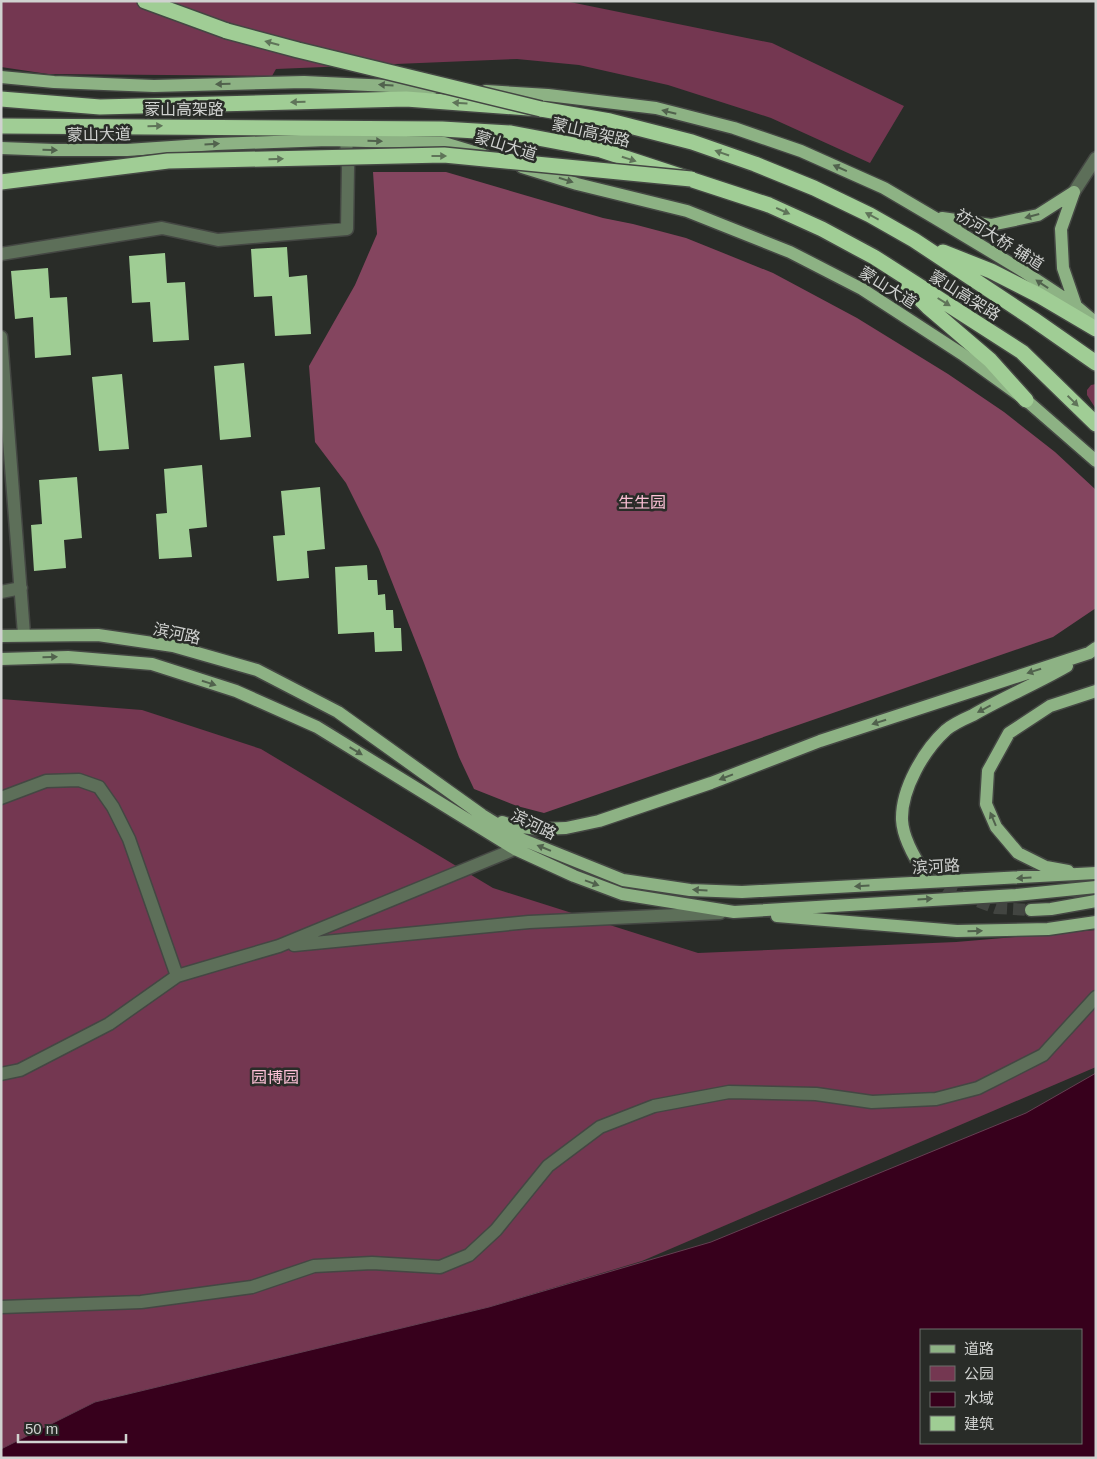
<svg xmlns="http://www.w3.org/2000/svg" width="1097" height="1459" font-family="Arial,'Noto Sans SC',sans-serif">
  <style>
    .green { fill: #743751 }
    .forest { fill: #84455f }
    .water { fill: #37001c; stroke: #653f52; fill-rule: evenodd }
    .building { fill: #9fcd94 }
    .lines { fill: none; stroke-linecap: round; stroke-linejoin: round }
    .major-tunnel { stroke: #424541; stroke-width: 12; stroke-dasharray: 12 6; stroke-linecap: butt }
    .minor-casing { stroke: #444743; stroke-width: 15 }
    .major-casing { stroke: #444743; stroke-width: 15 }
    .highway-casing { stroke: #444743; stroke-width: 18 }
    .minor { stroke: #5d6f59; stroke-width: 12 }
    .major { stroke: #8db284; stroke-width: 12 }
    .highway { stroke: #a0cd95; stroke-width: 15 }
    .highway-bridge-casing { stroke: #444743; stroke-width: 18; stroke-linecap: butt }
    .highway-bridge { stroke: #a0cd95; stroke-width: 15 }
    .oneway { fill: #5f7459 }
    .oneway2 { fill: #51624d }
    .labels { text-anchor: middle; stroke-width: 5; stroke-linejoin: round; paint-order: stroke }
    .street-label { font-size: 16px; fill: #d0d2d0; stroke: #292c28 }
    .park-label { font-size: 16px; fill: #fcc1d6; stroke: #292c28 }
  </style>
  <rect width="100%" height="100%" fill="#292c28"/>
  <path class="green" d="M1,1H565L772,43L904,106L870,163L771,118L668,85L579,65L517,59L276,69L272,76L48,74L1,67Z
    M1096,384V409L1087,395V390L1091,385Z
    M1,699L142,710L261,749L493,888L698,953L956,942L1096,930V1067L642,1261L489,1307L95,1402L1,1449Z"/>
  <path class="forest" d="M373,172H446L603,218L633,224L686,238L773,273L857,318L948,374L1004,412L1055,452L1095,489L1096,608L1053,637L544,813L517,806L474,789L459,757L424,663L379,549L346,483L315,442L309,366L355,285L377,234Z"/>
  <path class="water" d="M1096,1073V1458H1V1449L95,1402L489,1307L711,1242L1026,1113ZM921,1330H1081V1443H921Z"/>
  <path class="building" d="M287,247L289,277L307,275L311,334L275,336L272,296L254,297L251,249Z
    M165,253L167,283L185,282L189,340L153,342L150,302L132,303L129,256Z
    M48,268L50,298L67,297L71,355L35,358L33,317L15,319L11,271Z
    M244,363L251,437L220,440L214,366Z
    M122,374L129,449L99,451L92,377Z
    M202,465L207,527L189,529L192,557L159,559L156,514L167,513L164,469Z
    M77,477L82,538L64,540L66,568L34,571L31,525L42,524L39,480Z
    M320,487L325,549L307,551L309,578L277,581L273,536L285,535L281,491Z
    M367,565L368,580H377L378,595L385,594L386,610H393L394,628H401L402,651L375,652L374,632L338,634L335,567Z"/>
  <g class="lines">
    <path class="major-tunnel" d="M930,878L950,891L996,908L1031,910"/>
    <defs>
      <path id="minor" d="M1074,192L1096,158
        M1,254L162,228L218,240L347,229L348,168L346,140
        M1,337L24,634
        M1,592L21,588
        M1,798L46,781L79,780L99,787L113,807L129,839L177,976
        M294,945L529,922L720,913
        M1,1074L20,1070L109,1024L177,976L279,946L515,849
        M1,1307L141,1302L252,1287L314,1266L372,1263L440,1267L469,1255L496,1230L548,1166L600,1127L654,1106L729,1092L816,1094L872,1102L936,1099L978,1088L1043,1055L1096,997"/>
      <path id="major" d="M1,77L54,82L154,86L304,82L433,88
        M486,91L548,95L656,108L734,128L801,151L884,188L935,218L1023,271L1076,306L1096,323
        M1,148L54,150H127L216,144L328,140L444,143L484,155
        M522,167L577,184L687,211L790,252L862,289L962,354L1026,400L1096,461
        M1074,192L1061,229L1063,268L1076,306
        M942,218L991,225L1038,215L1074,192
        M1,636L98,635L173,646L257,670L338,712L482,815L521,839L623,880L690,890L742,892L1096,873
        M1,659L68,657L152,664L236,691L317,727L515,849L574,876L622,894L734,912L1016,895L1096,887
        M502,822L514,826L538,829L566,828L599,821L711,783L820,741L1089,653L1096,648
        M1068,871L1046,867L1018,853L996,827L986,804L988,771L1009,733L1050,706L1096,691
        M926,875C915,859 903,839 902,820C901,789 924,750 946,730C953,724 964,719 973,715C1004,697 1036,684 1067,666
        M1031,910L1051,909L1096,901
        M777,916L957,931L1048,929L1096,922"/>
      <path id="highway" d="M145,1L227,31
        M1,99L100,107L406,99L541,109L610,121L692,142L755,164L814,188L870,215L914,240L1033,319L1096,363
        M1,126L442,129L511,133L601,150L769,205L822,229L874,257L1022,352L1096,424
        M943,252L991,271L1040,296L1096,329
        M908,287L928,307L990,360L1026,400"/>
    </defs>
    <use href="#minor" class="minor-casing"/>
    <use href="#major" class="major-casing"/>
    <use href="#highway" class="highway-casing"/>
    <use href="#minor" class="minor"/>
    <use href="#major" class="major"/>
    <use href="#highway" class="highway"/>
    <defs>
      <path id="highway-bridge" d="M227,31L298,50L541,109
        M1,182L168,161L444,155L691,179"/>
    </defs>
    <use href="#highway-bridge" class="highway-bridge-casing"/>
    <use href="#highway-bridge" class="highway-bridge"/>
  </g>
  <defs><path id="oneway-solid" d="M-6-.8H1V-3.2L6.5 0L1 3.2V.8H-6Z" transform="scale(1.25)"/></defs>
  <g class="oneway">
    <use href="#oneway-solid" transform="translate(272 43) rotate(-165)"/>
    <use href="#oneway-solid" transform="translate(298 102) rotate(179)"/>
    <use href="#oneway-solid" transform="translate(460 103) rotate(-176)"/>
    <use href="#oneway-solid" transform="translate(155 126) rotate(-1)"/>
    <use href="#oneway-solid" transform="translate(722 153) rotate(-161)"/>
    <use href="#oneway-solid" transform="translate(439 156)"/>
    <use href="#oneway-solid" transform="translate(276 159) rotate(-1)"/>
    <use href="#oneway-solid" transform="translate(629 159) rotate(18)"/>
    <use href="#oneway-solid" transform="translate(783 211) rotate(24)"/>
    <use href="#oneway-solid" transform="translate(872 216) rotate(-152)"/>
    <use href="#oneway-solid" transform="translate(944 302) rotate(32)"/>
    <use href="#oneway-solid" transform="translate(1073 401) rotate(44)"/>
  </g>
  <g class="oneway2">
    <use href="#oneway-solid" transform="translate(223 84) rotate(179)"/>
    <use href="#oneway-solid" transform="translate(386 85) rotate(-177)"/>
    <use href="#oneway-solid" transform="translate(669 112) rotate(-166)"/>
    <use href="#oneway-solid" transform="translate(375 141) rotate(1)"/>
    <use href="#oneway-solid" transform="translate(212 144) rotate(-3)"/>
    <use href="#oneway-solid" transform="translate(50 150) rotate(2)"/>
    <use href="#oneway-solid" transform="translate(840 168) rotate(-156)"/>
    <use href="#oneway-solid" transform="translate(566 180) rotate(17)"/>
    <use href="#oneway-solid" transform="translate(1032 216) rotate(165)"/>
    <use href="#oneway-solid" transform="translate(1042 284) rotate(-146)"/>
    <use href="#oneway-solid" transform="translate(50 657) rotate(-2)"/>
    <use href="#oneway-solid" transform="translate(1034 671) rotate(162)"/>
    <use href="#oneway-solid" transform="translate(209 683) rotate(18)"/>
    <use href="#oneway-solid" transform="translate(984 709) rotate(152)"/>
    <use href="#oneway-solid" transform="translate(879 722) rotate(162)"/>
    <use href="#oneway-solid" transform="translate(356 751) rotate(31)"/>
    <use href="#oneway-solid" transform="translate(726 777) rotate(159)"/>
    <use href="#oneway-solid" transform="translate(993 819) rotate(-113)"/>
    <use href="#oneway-solid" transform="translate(544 848) rotate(-158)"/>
    <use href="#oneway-solid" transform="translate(1024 878) rotate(177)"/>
    <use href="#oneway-solid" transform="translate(592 883) rotate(20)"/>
    <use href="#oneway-solid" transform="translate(862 886) rotate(177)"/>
    <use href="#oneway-solid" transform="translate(700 890) rotate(-177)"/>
    <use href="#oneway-solid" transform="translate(925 899) rotate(-3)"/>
    <use href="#oneway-solid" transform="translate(975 931) rotate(-1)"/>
  </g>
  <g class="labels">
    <g class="street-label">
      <text x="184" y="115">蒙山高架路</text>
      <text transform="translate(591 132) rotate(13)" y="6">蒙山高架路</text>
      <text transform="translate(99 134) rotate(-1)" y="6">蒙山大道</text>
      <text transform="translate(506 145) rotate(17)" y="6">蒙山大道</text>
      <text transform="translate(1000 239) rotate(32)" y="6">祊河大桥 辅道</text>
      <text transform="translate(888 287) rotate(32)" y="6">蒙山大道</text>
      <text transform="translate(965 295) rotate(32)" y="6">蒙山高架路</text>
      <text transform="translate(177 633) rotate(12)" y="6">滨河路</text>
      <text transform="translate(534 824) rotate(26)" y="6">滨河路</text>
      <text transform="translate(936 866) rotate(-3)" y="6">滨河路</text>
    </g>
    <g class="park-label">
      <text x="642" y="508">生生园</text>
      <text x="275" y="1083">园博园</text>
    </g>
  </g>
  <rect width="1097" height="1459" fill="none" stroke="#d0d2d0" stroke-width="5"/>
  <rect x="920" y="1329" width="162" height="115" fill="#292c28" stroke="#6c6e6b"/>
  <rect x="930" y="1345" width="25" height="8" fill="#8db284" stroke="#6c6e6b"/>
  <text x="964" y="1354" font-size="15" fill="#d0d2d0">道路</text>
  <rect x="930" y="1366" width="25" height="15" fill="#743751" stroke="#6c6e6b"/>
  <text x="964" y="1379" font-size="15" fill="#d0d2d0">公园</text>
  <rect x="930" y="1392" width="25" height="15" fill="#37001c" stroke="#6c6e6b"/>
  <text x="964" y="1404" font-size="15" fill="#d0d2d0">水域</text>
  <rect x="930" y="1416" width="25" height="15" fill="#9fcd94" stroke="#6c6e6b"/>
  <text x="964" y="1429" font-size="15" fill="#d0d2d0">建筑</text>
  <path d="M18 1434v8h108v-8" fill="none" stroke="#d0d2d0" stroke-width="2.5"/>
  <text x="25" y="1434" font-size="15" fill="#d0d2d0" stroke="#292c28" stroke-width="4" paint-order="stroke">50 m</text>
</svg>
